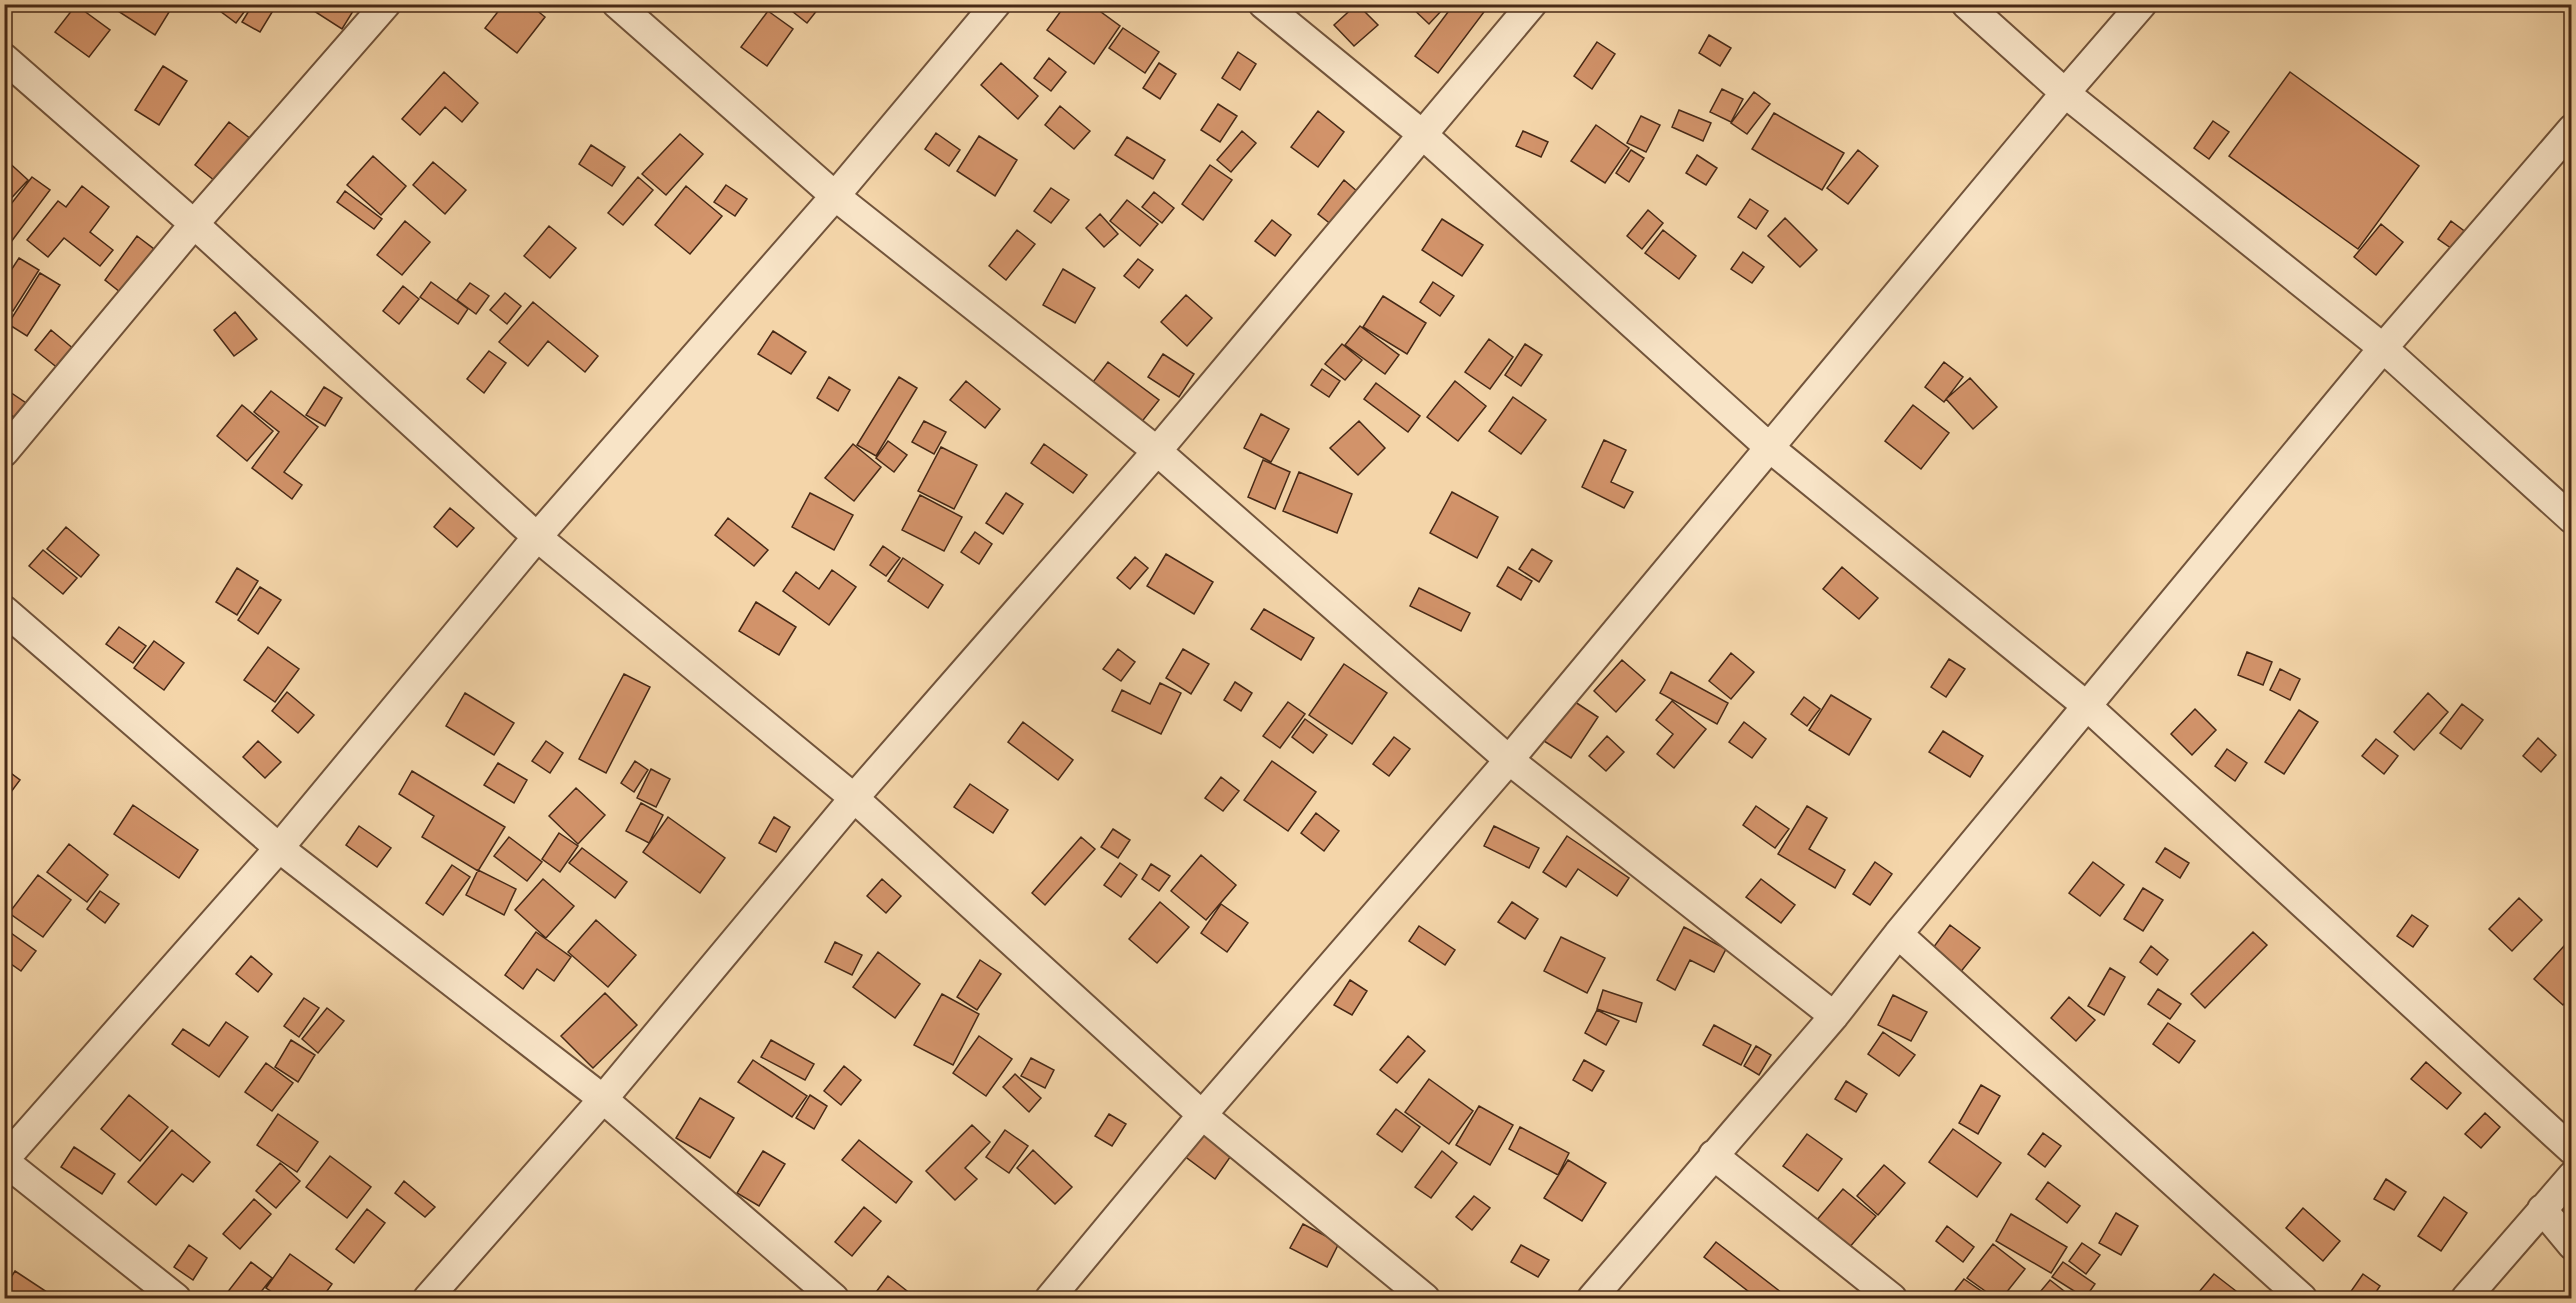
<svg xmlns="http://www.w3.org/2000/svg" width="2576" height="1303" font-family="'IM FELL DW Pica',serif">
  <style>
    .building { fill: #d2936a; stroke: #472916; stroke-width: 1.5 }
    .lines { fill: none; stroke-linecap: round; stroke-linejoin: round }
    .street-casing { stroke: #72543b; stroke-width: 32 }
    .street { stroke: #f8e4c7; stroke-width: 28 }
  </style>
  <rect width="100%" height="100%" fill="#f4d5a9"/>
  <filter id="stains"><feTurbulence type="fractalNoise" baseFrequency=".00333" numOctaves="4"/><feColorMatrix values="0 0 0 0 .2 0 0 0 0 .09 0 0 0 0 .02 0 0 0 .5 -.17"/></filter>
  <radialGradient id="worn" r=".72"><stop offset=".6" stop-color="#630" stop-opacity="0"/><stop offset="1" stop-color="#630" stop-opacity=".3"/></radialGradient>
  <path class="building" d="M15,4H29L23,11Z
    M107,4H174L155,35Z
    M219,4H250L236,23L216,8Z
    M253,4H277L260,32L242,22Z
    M318,4H350L355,8L342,29L314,11Z
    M504,4H529L545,17L517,53L485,28Z
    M670,4H683L679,10Z
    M783,4H822L807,23Z
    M1066,4H1090L1120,26L1094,64L1047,30Z
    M1357,4L1378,25L1354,46L1334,25Z
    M1408,4H1438L1443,9L1429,24Z
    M1454,4H1482L1487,8L1438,73L1415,56Z
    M76,5L110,30L89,57L55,32Z
    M768,11L793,29L767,66L741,47Z
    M1123,28L1159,52L1145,73L1109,48Z
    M1709,35L1731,48L1720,66L1699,53Z
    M1597,42L1615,54L1592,89L1574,76Z
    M1238,52L1256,64L1240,90L1222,78Z
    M1049,58L1066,72L1051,91L1034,78Z
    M1001,63L1038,96L1018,119L981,85Z
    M1159,63L1176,74L1160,99L1143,88Z
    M163,66L187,81L159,125L135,110Z
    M444,72L478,103L462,122L445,107L420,135L402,119Z
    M2290,72L2419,166L2358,249L2229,156Z
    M1722,89L1743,99L1731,122L1710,112Z
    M1754,92L1770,104L1747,134L1731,123Z
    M1218,104L1237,116L1220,142L1201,130Z
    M1060,106L1090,131L1074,149L1045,125Z
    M1679,110L1711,123L1703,141L1672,127Z
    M1318,111L1344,132L1318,167L1291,147Z
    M1774,113L1844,153L1822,190L1752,149Z
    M1641,116L1660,125L1646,152L1627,143Z
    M2213,121L2229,132L2209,159L2194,148Z
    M229,122L260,146L225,189L195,165Z
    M1596,125L1629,148L1605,183L1571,161Z
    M1242,131L1256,143L1231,172L1217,160Z
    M1523,131L1548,142L1541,157L1516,146Z
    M936,133L960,150L949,166L925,149Z
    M680,134L703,154L666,195L642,174Z
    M979,136L1017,160L995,196L957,171Z
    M1127,137L1165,160L1153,179L1115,155Z
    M591,145L625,167L612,186L579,164Z
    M1631,150L1644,158L1629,182L1616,173Z
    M1858,150L1878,166L1848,204L1827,188Z
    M1697,155L1717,168L1706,185L1686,173Z
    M373,156L406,186L381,215L347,185Z
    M4,158L28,180L4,206Z
    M433,162L466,190L445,214L413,185Z
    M1210,165L1232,180L1203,220L1182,204Z
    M32,177L50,190L5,250L4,213Z
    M638,177L653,190L623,225L608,213Z
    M1344,180L1358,192L1332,225L1318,214Z
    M726,185L747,199L735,216L714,202Z
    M82,186L109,207L90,232L113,250L100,266L64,238L48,257L27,240L58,201L66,207Z
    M686,186L722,216L690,254L655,225Z
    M1051,188L1069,200L1051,223L1034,211Z
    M345,191L382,219L374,229L337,202Z
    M1154,192L1174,208L1162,223L1142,207Z
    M1750,199L1768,211L1756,229L1738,217Z
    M1127,200L1158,224L1140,246L1110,221Z
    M1648,210L1663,223L1642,249L1627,236Z
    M1100,214L1118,234L1104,247L1086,228Z
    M1785,218L1817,250L1800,267L1768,236Z
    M1442,219L1483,245L1462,276L1422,250Z
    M1272,220L1291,235L1275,256L1255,241Z
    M405,221L430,242L402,275L377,255Z
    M2451,221L2471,236L2458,253L2438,239Z
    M2381,224L2403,242L2376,275L2354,257Z
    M549,226L576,248L550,278L524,256Z
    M1017,230L1035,244L1006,280L989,266Z
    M1663,230L1696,256L1679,279L1645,253Z
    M137,236L154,249L120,292L105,280Z
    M1743,252L1764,267L1752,283L1731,269Z
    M19,258L39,270L13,311L4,305V281Z
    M1138,259L1153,270L1139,288L1124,276Z
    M1063,269L1095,288L1075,323L1043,305Z
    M40,273L60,285L27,336L8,324Z
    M431,282L468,309L458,324L420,297Z
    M1433,282L1454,296L1440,316L1420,302Z
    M470,283L489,296L476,314L457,300Z
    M403,286L419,299L399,324L383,311Z
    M505,293L521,306L507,324L490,310Z
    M1186,295L1212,318L1187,346L1161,322Z
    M1383,296L1426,323L1407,354L1363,327Z
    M533,302L598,356L585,372L548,341L528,366L499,342Z
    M235,312L257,339L234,356L214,330Z
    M1360,326L1399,355L1385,374L1345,345Z
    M51,330L75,350L59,369L35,350Z
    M773,331L806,352L791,374L758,354Z
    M1489,339L1513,357L1490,389L1465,372Z
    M1342,344L1362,360L1345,380L1325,364Z
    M1525,344L1542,355L1521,386L1505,375Z
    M489,351L506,363L484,393L467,379Z
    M1163,354L1194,374L1179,397L1148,377Z
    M1108,362L1159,400L1140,424L1090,386Z
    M1944,362L1963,377L1944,402L1925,387Z
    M1322,369L1340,381L1329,397L1311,385Z
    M829,377L850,390L838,411L817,398Z
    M899,377L917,388L876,456L857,445Z
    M1970,378L1997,407L1973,429L1946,399Z
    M966,381L1000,409L985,428L950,400Z
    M1455,381L1486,406L1458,441L1427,417Z
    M1376,383L1420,416L1408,432L1364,399Z
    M324,387L342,398L325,426L306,415Z
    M4,388L32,407L22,422L4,411Z
    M271,391L318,427L284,472L302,485L292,499L252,468L279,432L254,412Z
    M1513,397L1546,420L1521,454L1489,431Z
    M242,405L273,431L247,461L217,436Z
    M1913,405L1949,433L1921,469L1885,441Z
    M1261,414L1289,429L1271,462L1244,448Z
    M924,421L946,432L934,454L912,442Z
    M1359,421L1385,448L1358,475L1330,448Z
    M1604,440L1626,450L1611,482L1633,492L1624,508L1582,487Z
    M888,441L907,455L894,472L876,458Z
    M853,444L881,467L854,501L825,478Z
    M1044,444L1087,475L1073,493L1031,463Z
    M941,447L977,465L954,509L918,491Z
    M1263,460L1290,472L1275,509L1248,497Z
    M1299,472L1352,494L1337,533L1283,511Z
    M1452,492L1498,517L1477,558L1430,533Z
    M810,493L853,515L834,550L792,527Z
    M1006,493L1023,504L1003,534L986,523Z
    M920,495L962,517L944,551L902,530Z
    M450,508L474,528L457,547L434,527Z
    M728,518L768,550L754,566L715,535Z
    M66,527L99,555L81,577L47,549Z
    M975,532L992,544L979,564L961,552Z
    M883,546L900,558L886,576L870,565Z
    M1532,549L1552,561L1539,582L1519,569Z
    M43,550L77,578L63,594L29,566Z
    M1166,554L1213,582L1194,614L1147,586Z
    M1135,557L1148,568L1130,589L1117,578Z
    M903,558L943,585L928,608L888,581Z
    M1508,567L1532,581L1521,600L1497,586Z
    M1842,567L1878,598L1859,619L1823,589Z
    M237,568L258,581L237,615L216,602Z
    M832,570L856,587L829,625L783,591L796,572L819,589Z
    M260,587L281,600L258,634L238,620Z
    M1419,588L1470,613L1461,631L1410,606Z
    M756,602L796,627L779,655L739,631Z
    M1264,609L1314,638L1301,660L1251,629Z
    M119,627L146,646L133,663L106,644Z
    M154,641L184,663L164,690L134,668Z
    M268,647L299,669L275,702L244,680Z
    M1118,649L1135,662L1121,681L1103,669Z
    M1183,649L1209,664L1191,694L1166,678Z
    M2247,652L2272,662L2263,685L2238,675Z
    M1731,653L1754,672L1731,699L1709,681Z
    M1949,659L1965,669L1946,697L1931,687Z
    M1622,660L1645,680L1616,712L1594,691Z
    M1344,664L1387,693L1352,744L1309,715Z
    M2280,669L2300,679L2290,700L2270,690Z
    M1671,672L1728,703L1717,724L1660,693Z
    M624,674L650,687L606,773L579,759Z
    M1235,682L1252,693L1241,711L1224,700Z
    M1160,683L1181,693L1161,734L1112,711L1122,690L1150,704Z
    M287,692L314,715L298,733L272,711Z
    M465,693L514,723L494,755L446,726Z
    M2428,693L2448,712L2414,750L2394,732Z
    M1563,694L1598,717L1571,758L1536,736Z
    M1831,695L1871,719L1849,755L1809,730Z
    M1804,697L1820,709L1807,726L1791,714Z
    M1672,701L1706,729L1674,768L1657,754L1673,734L1656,720Z
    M1288,702L1305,714L1280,748L1263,736Z
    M2462,704L2483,720L2461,749L2440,733Z
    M2195,709L2216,730L2192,755L2171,734Z
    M2299,710L2318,722L2284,774L2265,762Z
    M1305,719L1327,735L1313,753L1292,737Z
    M1023,722L1073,760L1058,780L1008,742Z
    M1744,722L1766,739L1752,758L1729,742Z
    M1943,731L1983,756L1970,777L1929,752Z
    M1607,736L1624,752L1606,771L1589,756Z
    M1394,737L1410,749L1389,776L1373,764Z
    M2538,738L2556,755L2541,772L2523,756Z
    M2376,739L2398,756L2384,774L2362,756Z
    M258,741L281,762L265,778L243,757Z
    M546,741L563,753L550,773L532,761Z
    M2227,749L2247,763L2235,781L2215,766Z
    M635,761L648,770L634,792L621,783Z
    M1272,761L1316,792L1288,831L1244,800Z
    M498,763L527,780L514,803L484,785Z
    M4,768L20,780L8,796L4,793Z
    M651,769L670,779L656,807L637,798Z
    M412,771L505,827L478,871L422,837L434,816L399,794Z
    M1221,777L1239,791L1223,811L1205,798Z
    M970,784L1008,810L993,833L954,807Z
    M576,788L605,815L578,844L549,816Z
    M641,803L663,815L649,843L626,831Z
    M133,805L198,850L179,878L114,834Z
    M1756,806L1789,829L1775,848L1743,825Z
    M1807,806L1827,818L1809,849L1845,870L1835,888L1778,854Z
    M1316,813L1339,831L1324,851L1301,833Z
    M668,817L725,858L700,893L643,852Z
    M774,817L790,827L776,852L759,843Z
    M359,826L391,848L377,867L346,845Z
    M1494,826L1539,848L1529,868L1484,846Z
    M1113,829L1130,840L1118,858L1101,847Z
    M559,833L578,846L560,872L542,859Z
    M1567,836L1629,878L1617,896L1578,869L1566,887L1543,872Z
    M509,837L542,862L527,881L494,856Z
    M1081,837L1095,849L1045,905L1032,893Z
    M69,844L108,875L87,902L47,872Z
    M582,848L627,882L615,898L569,863Z
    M2165,848L2189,863L2180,878L2156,862Z
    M1201,855L1236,885L1206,920L1171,891Z
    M1875,862L1892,874L1870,905L1853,894Z
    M2093,862L2124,885L2100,916L2069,893Z
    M1120,863L1137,875L1121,897L1104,885Z
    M1151,864L1170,876L1159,891L1142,879Z
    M452,865L470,877L443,915L426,903Z
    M478,870L516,889L504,915L466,895Z
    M38,875L71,900L43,937L9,913Z
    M543,879L574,906L546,938L515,910Z
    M882,879L901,896L886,913L867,896Z
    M1761,879L1795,905L1781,923L1746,897Z
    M2143,888L2163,900L2143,931L2124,919Z
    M100,891L119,904L105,923L87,909Z
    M2519,898L2542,920L2512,951L2489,929Z
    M1160,902L1189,927L1157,963L1129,939Z
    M1512,902L1538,919L1525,939L1498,922Z
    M1221,904L1248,923L1227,952L1201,933Z
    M2412,915L2428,926L2413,947L2397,936Z
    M596,920L636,955L608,987L568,952Z
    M1950,925L1980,948L1959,974L1930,952Z
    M1419,926L1455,950L1445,965L1409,941Z
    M1684,927L1726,949L1714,972L1690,960L1675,990L1657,980Z
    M4,928L36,951L21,971L4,959Z
    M536,932L571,957L554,981L537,969L523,989L505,975Z
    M2253,932L2267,945L2205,1008L2191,994Z
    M1561,937L1605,958L1587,993L1544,971Z
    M835,942L862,955L852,975L825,962Z
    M2151,946L2168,960L2157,975L2140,962Z
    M2564,946L2572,952V995L2563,1005L2534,979Z
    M878,952L920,984L895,1018L853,987Z
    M251,956L272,974L258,992L236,974Z
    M980,960L1001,974L977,1010L957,997Z
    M2110,968L2125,977L2104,1015L2088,1006Z
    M1350,980L1367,991L1352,1015L1334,1005Z
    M2158,989L2181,1004L2170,1019L2148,1004Z
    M1603,990L1642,1003L1636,1022L1597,1009Z
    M605,993L637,1025L593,1068L561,1036Z
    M942,994L979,1014L953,1065L914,1045Z
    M1893,995L1927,1012L1911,1041L1878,1025Z
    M2069,997L2095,1020L2076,1041L2051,1018Z
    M304,998L319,1008L299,1037L284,1026Z
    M327,1008L344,1021L318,1053L302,1039Z
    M1597,1010L1619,1021L1606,1045L1585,1033Z
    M226,1022L248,1037L219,1077L172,1044L183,1029L209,1046Z
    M2168,1023L2195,1041L2179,1063L2153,1044Z
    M1714,1025L1751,1045L1741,1065L1703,1045Z
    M1883,1032L1915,1055L1899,1076L1868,1054Z
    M979,1036L1012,1059L986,1096L953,1073Z
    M1408,1036L1425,1051L1397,1083L1380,1070Z
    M291,1040L315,1055L298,1082L275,1067Z
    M771,1040L814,1064L805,1080L761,1057Z
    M1756,1046L1771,1055L1759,1075L1744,1066Z
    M1031,1058L1054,1070L1045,1088L1021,1076Z
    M753,1060L807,1096L792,1117L738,1082Z
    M1584,1060L1604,1071L1592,1091L1573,1080Z
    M2426,1062L2461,1093L2447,1109L2411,1079Z
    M266,1063L293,1083L272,1111L245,1092Z
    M844,1066L861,1080L841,1105L824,1091Z
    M1015,1074L1041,1098L1029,1112L1003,1087Z
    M1429,1079L1473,1111L1449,1144L1405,1112Z
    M1846,1081L1867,1094L1856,1112L1835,1099Z
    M1981,1085L2000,1096L1978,1134L1959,1123Z
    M129,1095L168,1127L140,1161L101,1129Z
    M810,1095L827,1106L814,1129L796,1118Z
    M700,1098L734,1118L710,1158L676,1138Z
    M1479,1106L1513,1125L1490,1165L1456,1145Z
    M1396,1109L1420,1127L1402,1152L1377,1134Z
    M2485,1113L2500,1127L2481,1148L2465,1134Z
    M278,1114L318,1142L297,1172L257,1145Z
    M1109,1114L1126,1124L1112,1146L1095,1136Z
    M972,1125L990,1142L965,1168L977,1179L955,1200L926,1171Z
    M1203,1127L1235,1150L1215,1179L1183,1155Z
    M1520,1127L1569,1153L1558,1175L1509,1149Z
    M1953,1129L2001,1163L1977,1197L1929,1162Z
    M172,1130L210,1162L193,1182L182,1174L156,1205L128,1182Z
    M1005,1130L1028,1146L1009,1173L986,1157Z
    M2043,1133L2061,1146L2045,1167L2028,1154Z
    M1807,1134L1842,1159L1818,1191L1783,1166Z
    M859,1140L912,1182L896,1203L842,1160Z
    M74,1147L115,1174L102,1194L61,1167Z
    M1033,1150L1072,1187L1055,1204L1017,1168Z
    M763,1151L785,1164L759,1206L737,1193Z
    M1442,1151L1457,1163L1431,1198L1415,1187Z
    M330,1156L371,1187L347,1218L306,1187Z
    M1568,1160L1606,1183L1582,1221L1544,1198Z
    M280,1163L300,1181L276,1208L256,1191Z
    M1884,1165L1905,1183L1878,1215L1857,1196Z
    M2386,1179L2406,1192L2394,1210L2374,1199Z
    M404,1181L435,1207L425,1217L395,1193Z
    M2048,1182L2080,1206L2067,1223L2036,1199Z
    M1843,1189L1876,1216L1849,1248L1816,1221Z
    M1474,1196L1490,1208L1472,1230L1456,1217Z
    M2444,1197L2467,1213L2441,1251L2418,1236Z
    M254,1199L271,1214L240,1249L223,1234Z
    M864,1207L881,1221L852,1256L835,1242Z
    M2303,1208L2340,1241L2323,1261L2286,1228Z
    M367,1209L385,1223L354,1263L336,1249Z
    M2116,1213L2138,1226L2121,1255L2099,1243Z
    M2011,1214L2067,1247L2051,1273L1996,1241Z
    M1303,1224L1339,1243L1327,1267L1290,1248Z
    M1947,1226L1974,1247L1963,1262L1936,1241Z
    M1716,1242L1786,1296L1784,1298H1757L1704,1257Z
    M2082,1243L2100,1255L2086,1274L2069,1261Z
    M1993,1244L2025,1269L2002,1298H1995L1967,1278Z
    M189,1245L207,1258L193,1280L174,1267Z
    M1521,1245L1549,1260L1538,1277L1511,1262Z
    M290,1254L332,1284L322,1298H281L266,1288Z
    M251,1262L272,1278L256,1298H223Z
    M2063,1262L2095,1284L2085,1298L2052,1277Z
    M15,1271L50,1294L48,1298H12L4,1294V1288Z
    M2214,1274L2236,1291L2230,1298H2194Z
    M2363,1274L2380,1286L2372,1298H2350L2347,1297Z
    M888,1276L916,1298H876L873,1296Z
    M1964,1279L1984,1293L1980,1298H1949Z
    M2050,1280L2073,1298H2035Z"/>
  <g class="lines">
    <defs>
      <path id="street" d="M617,4L835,196L1157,451L1509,760L1834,1016
        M1263,4L1423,135L1770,448L2088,707L2572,1150
        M1966,4L2065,93L2383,348L2572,519
        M4,58L194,224L537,537L854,798L1202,1115L1425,1298
        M4,452L194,224L386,4
        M4,610L279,848L603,1099L834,1298
        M1898,934L2302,1298
        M1713,1155L1892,1298
        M4,1160L279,848L537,537L835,196L996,4
        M4,1161L176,1298
        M2542,1209L2572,1245
        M428,1298L603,1099L854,798L1157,451L1532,4
        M1050,1298L1202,1115L1509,760L2065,93L2142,4
        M1592,1298L1834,1016L1898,934L2383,348L2572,129
        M2466,1298L2572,1176"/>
    </defs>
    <use href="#street" class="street-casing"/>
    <use href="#street" class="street"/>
  </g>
  <rect width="2576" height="1303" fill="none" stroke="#f4d5a9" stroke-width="24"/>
  <rect x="6" y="6" width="2564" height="1291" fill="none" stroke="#472916" stroke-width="3"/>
  <rect x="12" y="12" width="2552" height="1279" fill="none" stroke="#472916" stroke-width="1.5"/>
  <rect width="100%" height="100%" filter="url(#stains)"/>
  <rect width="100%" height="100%" fill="url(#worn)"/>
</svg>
